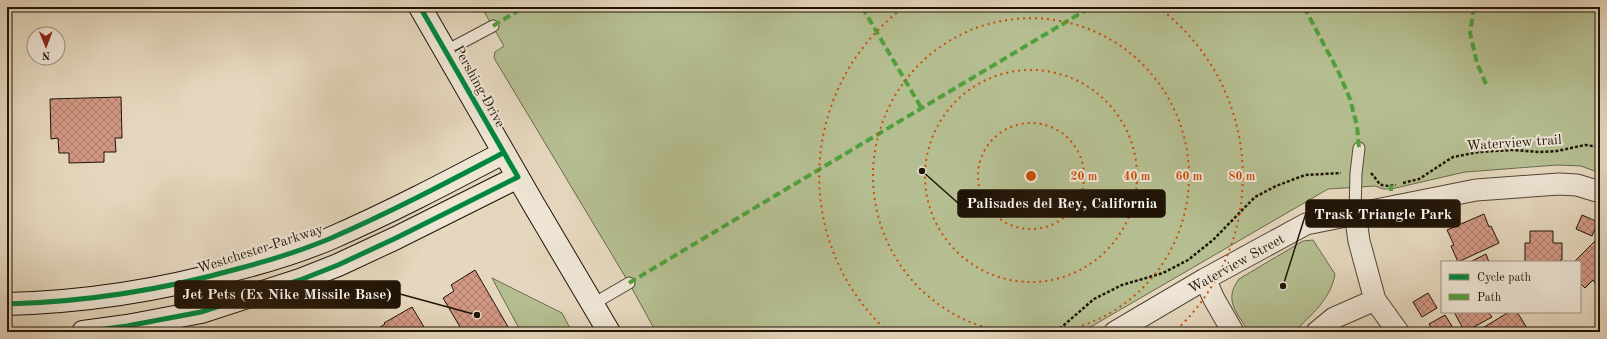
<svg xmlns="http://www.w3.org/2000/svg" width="1607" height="339" font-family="'Old Standard TT',serif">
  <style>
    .green { fill: #b5be91; stroke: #6a694c }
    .building { fill: url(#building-cross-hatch); stroke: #201406 }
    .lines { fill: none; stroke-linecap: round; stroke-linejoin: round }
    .service-casing { stroke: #514534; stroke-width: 13 }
    .minor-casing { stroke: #514534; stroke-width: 23 }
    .secondary-casing { stroke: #201406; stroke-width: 24 }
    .path { stroke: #201406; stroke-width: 2.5; stroke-dasharray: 3 2; stroke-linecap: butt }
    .service { stroke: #eee5d5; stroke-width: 11 }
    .minor { stroke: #eee5d5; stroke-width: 21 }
    .secondary { stroke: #eee5d5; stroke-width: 22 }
    .quiet { stroke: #50a03d; stroke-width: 4; stroke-dasharray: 8 4; stroke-linecap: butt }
    .cycleway-casing { stroke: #eee5d5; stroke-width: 8 }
    .cycleway { stroke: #00873e; stroke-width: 5 }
    .ring { fill: none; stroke: #ca4f0b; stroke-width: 2; stroke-dasharray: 2 4 }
    .labels { text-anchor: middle; stroke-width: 4; stroke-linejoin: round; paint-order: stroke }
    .street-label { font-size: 14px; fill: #201406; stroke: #eee5d5 }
    .centre { fill: #ca4f0b; stroke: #eee5d5; stroke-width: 2 }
    .ring-label { font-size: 12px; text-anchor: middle; font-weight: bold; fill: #ca4f0b; stroke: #eee5d5; stroke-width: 4; stroke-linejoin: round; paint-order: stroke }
    .leader { fill: none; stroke: #201406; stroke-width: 1.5 }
    .callout-dot { fill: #201406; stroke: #eee5d5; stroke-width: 1.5 }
    .callout { fill: #201406; stroke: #201406; stroke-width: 1.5 }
    .callout-label { font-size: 15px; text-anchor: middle; font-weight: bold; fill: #fff }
  </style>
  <defs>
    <pattern id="building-cross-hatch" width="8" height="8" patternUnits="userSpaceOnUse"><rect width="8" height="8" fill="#d29884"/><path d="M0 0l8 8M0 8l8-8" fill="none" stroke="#aa7b6a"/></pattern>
  </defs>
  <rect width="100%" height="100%" fill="#e5d7be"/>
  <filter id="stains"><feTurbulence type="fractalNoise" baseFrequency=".005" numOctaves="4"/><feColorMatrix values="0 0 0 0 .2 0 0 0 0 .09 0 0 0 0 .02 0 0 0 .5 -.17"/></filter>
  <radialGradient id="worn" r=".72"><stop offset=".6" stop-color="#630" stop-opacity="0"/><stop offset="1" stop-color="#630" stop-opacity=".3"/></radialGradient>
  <path class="green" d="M463,7H1600V173L1581,166L1557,165L1465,172L1391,189H1383L1375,186L1328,189L1082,332H656L629,283L494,58L495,52L504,46L482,8L473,12L464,9Z
    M1313,240L1335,274C1331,299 1311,315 1294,332H1249C1237,313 1223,300 1239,279L1303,241Z
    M492,278L562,313L572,332H521Z"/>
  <path class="building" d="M121,97L122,138H115L116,152H104V162L69,163V153H59L58,138L51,139L50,99Z
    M1484,214L1489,227L1491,226L1499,243L1458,262L1451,246L1454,245L1447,230Z
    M1582,215L1598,222L1592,236L1576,229Z
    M1530,231H1553V243H1562V260H1560V262H1525V243H1530Z
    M1600,236V278L1595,283L1593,280L1585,288L1580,283V262H1574Z
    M1486,254L1489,262H1470Z
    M475,270L511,332H463L443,298L454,291L451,285Z
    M1428,293L1437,308L1422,317L1413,302Z
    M412,307L427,332H379L377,329L385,324L384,323Z
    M1454,312H1488L1492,317L1465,332Z
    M1509,312H1517L1527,328L1521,332H1476Z
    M1445,315L1455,331L1434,332L1429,324Z"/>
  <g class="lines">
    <defs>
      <path id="service" d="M446,51L493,26
        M1355,213L1356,173L1359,148
        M593,304L629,283"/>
      <path id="minor" d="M1205,279L1214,299L1233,332
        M1375,300L1398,332
        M1115,332L1205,279L1306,224L1476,190L1559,184L1577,185L1600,192
        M1317,332L1334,318L1375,300L1359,241L1355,213"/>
      <path id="secondary" d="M420,7L534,205L609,332
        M7,304C85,302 162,290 237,269C268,261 300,251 329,239C389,213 446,183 503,153
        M83,332L127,326L201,312L300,280L338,265L396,238L518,177"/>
    </defs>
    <use href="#service" class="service-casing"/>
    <use href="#minor" class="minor-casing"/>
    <use href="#secondary" class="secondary-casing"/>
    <path class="path" d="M1371,173C1382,185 1377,187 1396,185
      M1403,183L1419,179L1453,157L1479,152L1512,150L1540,152L1557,151L1585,145L1600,147
      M1056,332L1094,299L1122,285L1163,273L1188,260L1213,240L1255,197L1276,186L1305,175L1341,173"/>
    <use href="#service" class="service"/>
    <use href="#minor" class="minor"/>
    <use href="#secondary" class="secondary"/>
    <path class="quiet" d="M862,7L922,109
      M1304,7L1339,73L1350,99L1357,126L1359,148
      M1474,7L1470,33L1477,63L1486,84
      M493,26L524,7
      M1391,185V191
      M629,283L1091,7"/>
    <defs>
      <path id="cycleway" d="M7,304C85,302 162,290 237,269C268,261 300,251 329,239C389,213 446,183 503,153
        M83,332L127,326L201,312L300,280L338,265L396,238L518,177L420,7"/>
    </defs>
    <use href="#cycleway" class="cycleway-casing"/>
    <use href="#cycleway" class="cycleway"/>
  </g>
  <g class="ring">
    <circle cx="1031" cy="176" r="53"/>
    <circle cx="1031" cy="176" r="106"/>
    <path d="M1005 332A158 158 0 1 1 1057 332"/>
    <path d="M888 332A211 211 0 0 1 904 7M1158 7A211 211 0 0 1 1174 332"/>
  </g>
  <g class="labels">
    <g class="street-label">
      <text transform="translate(480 86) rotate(61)" y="5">Pershing Drive</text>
      <text transform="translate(1514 142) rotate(-4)" y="5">Waterview trail</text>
      <text transform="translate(260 248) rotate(-18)" y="5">Westchester Parkway</text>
      <text transform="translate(1236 263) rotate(-29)" y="5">Waterview Street</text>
    </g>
  </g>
  <circle cx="1031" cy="176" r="6" class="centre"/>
  <g class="ring-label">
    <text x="1084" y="180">20 m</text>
    <text x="1137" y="180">40 m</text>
    <text x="1189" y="180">60 m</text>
    <text x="1242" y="180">80 m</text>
  </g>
  <path class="leader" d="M922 171L958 203M1283 286L1306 213M477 315L400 294"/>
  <g class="callout-dot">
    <circle cx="922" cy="171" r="4"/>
    <circle cx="1283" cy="286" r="4"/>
    <circle cx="477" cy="315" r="4"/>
  </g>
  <g class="callout">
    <rect x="958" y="190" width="207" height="27" rx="4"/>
    <rect x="1306" y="200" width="154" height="27" rx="4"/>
    <rect x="175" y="281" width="225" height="27" rx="4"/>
  </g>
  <g class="callout-label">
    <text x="1062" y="208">Palisades del Rey, California</text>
    <text x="1383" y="219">Trask Triangle Park</text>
    <text x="287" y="299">Jet Pets (Ex Nike Missile Base)</text>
  </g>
  <rect width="1607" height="339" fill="none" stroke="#e5d7be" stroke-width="24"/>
  <rect x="8" y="8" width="1591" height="323" fill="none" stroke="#201406" stroke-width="2"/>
  <rect x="12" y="12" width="1583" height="315" fill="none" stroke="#201406"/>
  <rect x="1441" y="261" width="140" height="52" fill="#eee5d5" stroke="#9c9182"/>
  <rect x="1449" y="274" width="20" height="6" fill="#00873e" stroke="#9c9182"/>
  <text x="1477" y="281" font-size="12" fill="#201406">Cycle path</text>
  <rect x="1449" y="294" width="20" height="6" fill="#50a03d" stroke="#9c9182"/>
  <text x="1477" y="301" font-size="12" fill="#201406">Path</text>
  <g transform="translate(46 46) rotate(179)"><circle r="19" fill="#eee5d5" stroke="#9c9182"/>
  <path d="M0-3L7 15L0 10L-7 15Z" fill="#8f2418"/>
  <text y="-6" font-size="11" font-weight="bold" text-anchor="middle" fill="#201406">N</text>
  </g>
  <rect width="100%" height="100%" filter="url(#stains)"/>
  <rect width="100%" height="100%" fill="url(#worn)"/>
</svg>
